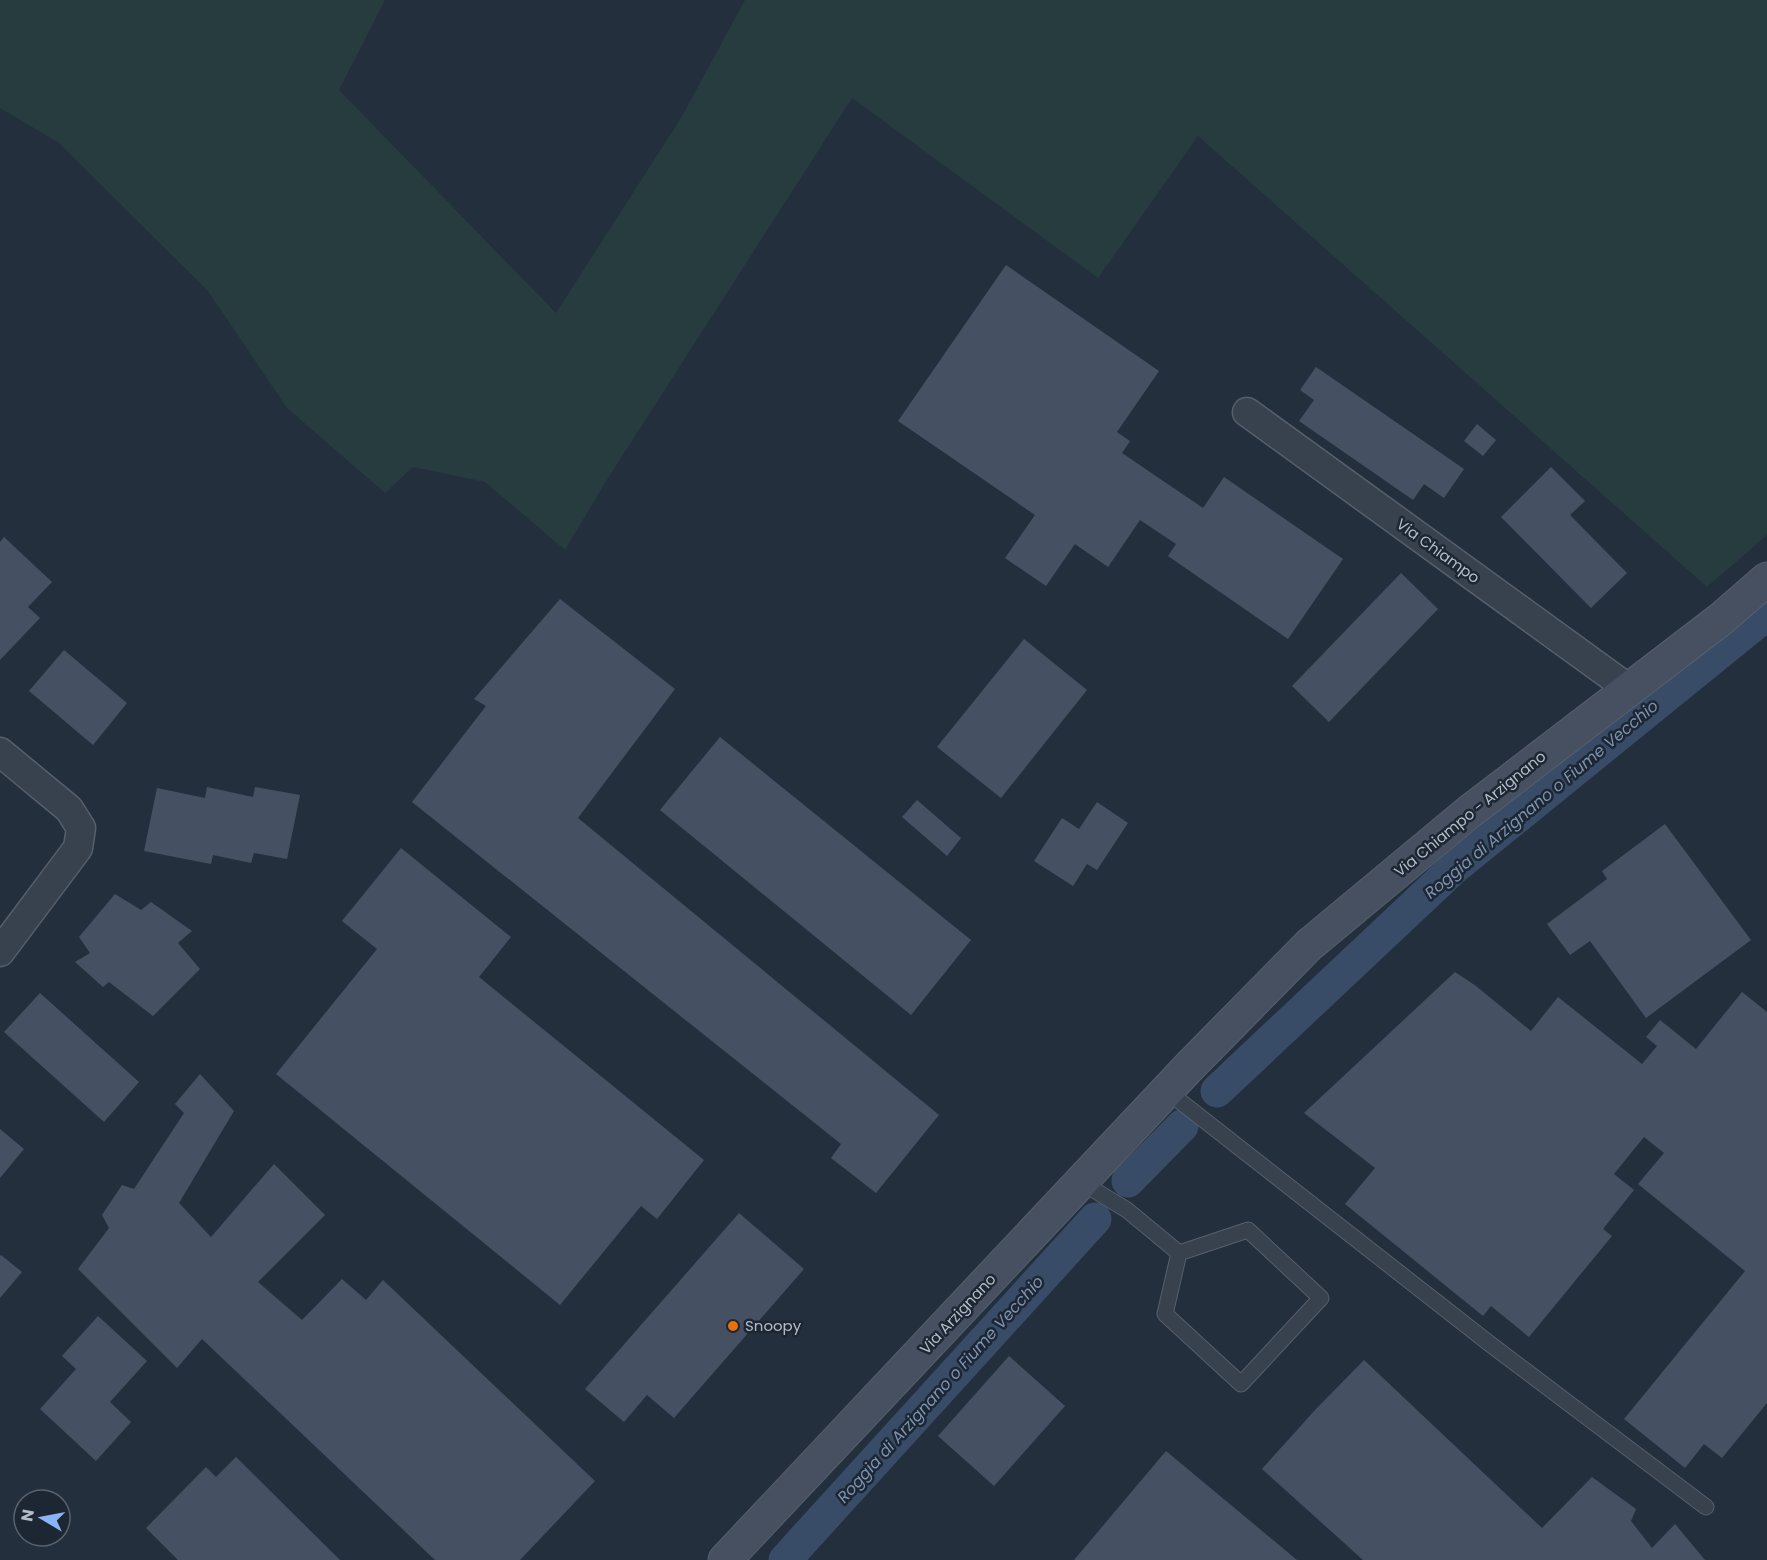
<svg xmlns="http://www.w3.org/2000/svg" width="1767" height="1560" font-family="Poppins,sans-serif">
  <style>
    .green { fill: #263c3f }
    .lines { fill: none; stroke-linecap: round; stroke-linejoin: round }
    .canal { stroke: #394c67; stroke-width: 33 }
    .building { fill: #455162 }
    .service-casing { stroke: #565f6c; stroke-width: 17 }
    .minor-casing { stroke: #565f6c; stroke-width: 31 }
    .secondary-casing { stroke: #565f6c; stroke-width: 35 }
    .service { stroke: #38414e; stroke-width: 15 }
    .minor { stroke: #38414e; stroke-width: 28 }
    .secondary { stroke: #465061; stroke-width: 33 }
    .food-dot { fill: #e8710a; stroke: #1d2633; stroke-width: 2 }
    .labels { text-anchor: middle; stroke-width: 5; stroke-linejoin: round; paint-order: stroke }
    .street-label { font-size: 15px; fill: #b4bcc9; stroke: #1d2633 }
    .poi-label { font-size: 15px; fill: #b4bcc9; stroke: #1d2633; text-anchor: start }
    .water-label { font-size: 16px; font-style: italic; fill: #7c92b1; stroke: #1d2633 }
  </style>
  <rect width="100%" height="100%" fill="#242f3e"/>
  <path class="green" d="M0,0H385L339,90L556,313L681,118L745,0H1767V535L1707,587L1198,136L1098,278L852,98L603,486L565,550L485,482L413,467L385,493L287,408L208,291L59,143L0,108Z"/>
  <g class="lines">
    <path class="canal" d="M1217,1091L1454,868L1767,614
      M1128,1181L1182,1126
      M785,1560L1095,1219"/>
  </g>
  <path class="building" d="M1006,265L1159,371L1117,432L1130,441L1122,453L1203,508L1224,477L1343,559L1288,639L1168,556L1176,544L1140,520L1108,567L1075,544L1046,586L1005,558L1035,515L898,421Z
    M1316,367L1464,469L1444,498L1424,484L1413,500L1299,421L1314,400L1300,390Z
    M1477,424L1496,440L1483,456L1464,441Z
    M1551,467L1585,501L1570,515L1627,573L1591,608L1501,517Z
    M4,537L52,582L28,607L40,618L0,660V542Z
    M1401,573L1438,609L1329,722L1292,686Z
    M560,599L675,689L578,818L939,1115L876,1193L831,1158L841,1144L412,802L486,706L474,699Z
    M1024,639L1087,690L1001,798L937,747Z
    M64,650L127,703L93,745L29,691Z
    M720,737L971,940L911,1015L660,810Z
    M207,787L253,797L255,787L300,795L287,859L254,853L251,863L213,855L211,864L144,851L157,788L205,798Z
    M917,800L961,838L947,856L902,817Z
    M1097,802L1128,823L1097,870L1087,864L1073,886L1034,861L1062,818L1079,829Z
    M1665,824L1751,940L1646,1018L1590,941L1570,955L1547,924L1607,879L1602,871Z
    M401,848L511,937L479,977L704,1160L657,1219L641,1206L560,1305L276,1074L377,949L342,921Z
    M115,894L141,910L151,902L192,931L178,943L200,969L153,1016L109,982L103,987L75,962L90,953L79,937Z
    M1455,972L1476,986L1531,1031L1558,997L1642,1064L1657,1046L1646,1037L1660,1020L1696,1049L1742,992L1767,1012V1403L1722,1458L1704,1444L1685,1468L1624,1419L1745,1271L1638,1184L1664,1153L1644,1137L1614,1174L1634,1190L1603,1229L1612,1236L1529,1337L1491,1306L1483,1316L1345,1204L1375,1168L1304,1113Z
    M40,993L139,1082L104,1122L4,1032Z
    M200,1074L234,1111L179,1203L211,1237L274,1164L325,1215L258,1282L302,1320L342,1279L366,1300L383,1280L595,1481L520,1560H435L202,1339L177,1368L78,1269L109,1228L102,1215L122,1185L134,1189L184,1113L175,1104Z
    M0,1129L24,1149L0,1178Z
    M739,1213L804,1269L674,1418L647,1395L624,1422L585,1389Z
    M1,1255L22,1272L0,1298V1256Z
    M98,1316L147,1361L110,1402L131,1422L96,1461L40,1409L76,1369L62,1356Z
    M1009,1356L1065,1406L994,1486L938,1436Z
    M1364,1360L1542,1528L1592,1477L1636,1509L1631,1521L1652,1548L1675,1524L1705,1560H1363L1262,1469L1315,1410Z
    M1166,1451L1297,1560H1074Z
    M236,1457L340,1560H178L146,1528L206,1467L216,1477Z"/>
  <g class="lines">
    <defs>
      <path id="service" d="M1167,1091L1490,1344L1706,1507
        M1081,1182L1127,1210L1179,1253
        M1248,1230L1321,1298L1241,1384L1165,1314L1179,1253Z"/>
      <path id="minor" d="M1247,412L1629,689
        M0,752L69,809L81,828L78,848L0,952"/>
      <path id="secondary" d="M725,1560L1189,1067L1309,945L1469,812L1721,619L1767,579"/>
    </defs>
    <use href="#service" class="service-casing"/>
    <use href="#minor" class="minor-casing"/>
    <use href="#secondary" class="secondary-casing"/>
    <use href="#service" class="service"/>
    <use href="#minor" class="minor"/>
    <use href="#secondary" class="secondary"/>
  </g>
  <circle class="food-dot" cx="733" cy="1326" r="6"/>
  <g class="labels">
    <g class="street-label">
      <text transform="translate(1438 551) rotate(36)" y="5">Via Chiampo</text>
      <text transform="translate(1470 814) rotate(-39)" y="5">Via Chiampo - Arzignano</text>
      <text transform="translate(958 1314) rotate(-47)" y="5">Via Arzignano</text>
    </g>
    <g class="poi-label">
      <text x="745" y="1331">Snoopy</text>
    </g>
    <g class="water-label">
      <text transform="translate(1541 799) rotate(-40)" y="6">Roggia di Arzignano o Fiume Vecchio</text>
      <text transform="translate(940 1389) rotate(-48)" y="6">Roggia di Arzignano o Fiume Vecchio</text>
    </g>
  </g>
  <g transform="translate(42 1518) rotate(280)"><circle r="28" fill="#1d2633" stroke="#59626f" stroke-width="1.5"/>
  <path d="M0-4.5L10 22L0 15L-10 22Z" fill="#8ab4f8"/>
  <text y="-9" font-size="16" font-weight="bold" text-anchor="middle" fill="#b4bcc9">N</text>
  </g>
</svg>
